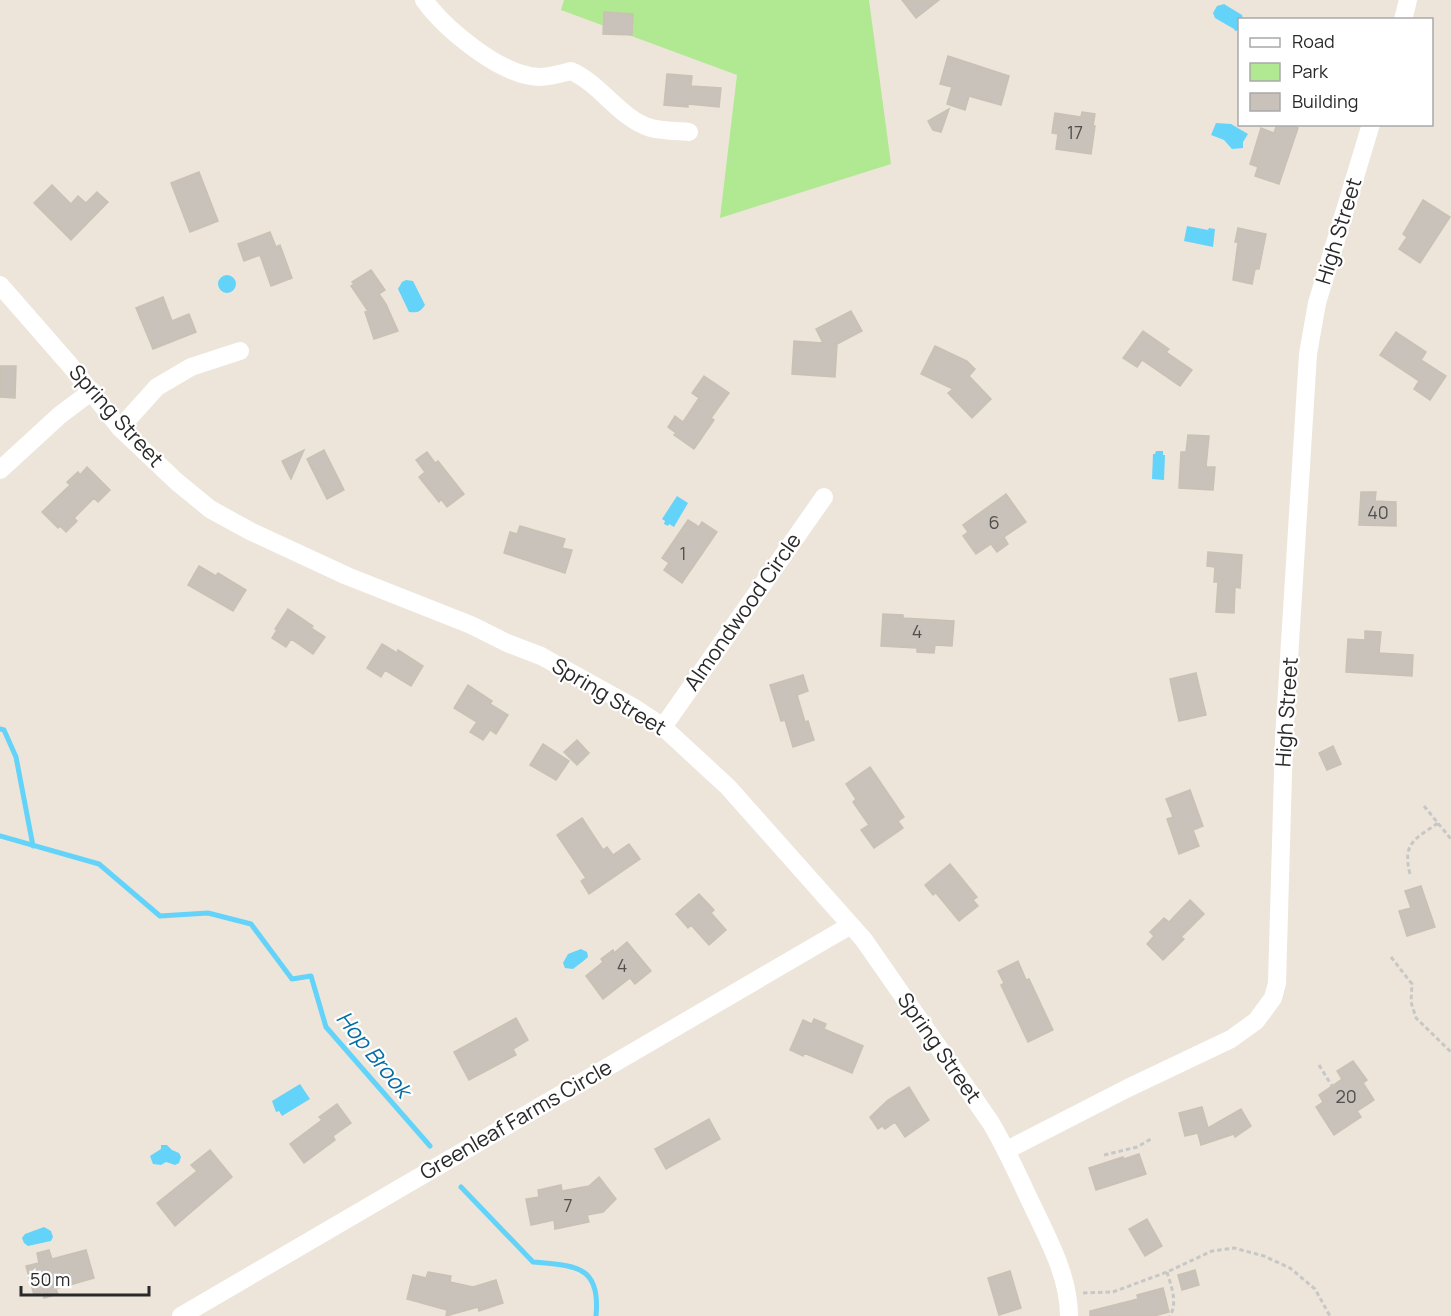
<svg xmlns="http://www.w3.org/2000/svg" width="1451" height="1316" font-family="Manrope,sans-serif">
  <style>
    .green { fill: #b0e991 }
    .water { fill: #63d3f9 }
    .lines { fill: none; stroke-linecap: round; stroke-linejoin: round }
    .stream { stroke: #63d3f9; stroke-width: 5 }
    .building { fill: #c8c2ba; stroke: #c9c1b3; stroke-width: 1.5 }
    .path { stroke: #c7c7c7; stroke-width: 3; stroke-dasharray: 4.5 3; stroke-linecap: butt }
    .minor { stroke: #fff; stroke-width: 18 }
    .labels { text-anchor: middle; stroke-width: 4.5; stroke-linejoin: round; paint-order: stroke }
    .number-label { font-size: 18px; fill: #514f4d }
    .street-label { font-size: 21px; fill: #292929; stroke: #fff }
    .water-label { font-size: 22px; font-style: italic; fill: #016fa6; stroke: #fff }
  </style>
  <rect width="100%" height="100%" fill="#ede5da"/>
  <path class="green" d="M564,0H869L891,164L720,218L737,75L561,10Z"/>
  <path class="water" d="M1224,4L1242,15L1243,19L1240,20L1239,30L1235,31L1234,29L1215,18L1213,13L1217,6Z
    M1216,123L1231,124L1248,134L1243,142V148L1232,149L1224,140L1211,135Z
    M1187,226L1208,230L1209,228L1215,229L1213,247L1184,241Z
    M218 284a9 9 0 1 1 18 0a9 9 0 1 1-18 0Z
    M406,280L413,281L425,305C420,312 418,313 409,312L398,289L402,282Z
    M1156,451H1163V455H1165L1164,480L1152,479L1153,454H1155Z
    M677,496L688,503L674,527L669,524L668,526L664,524L665,521L662,519Z
    M581,949L587,952L588,957C586,959 576,967 573,969L565,968L563,963L568,954Z
    M300,1084L310,1099L282,1116L279,1111L276,1112L272,1101Z
    M161,1145H167L172,1150L179,1153L181,1157L179,1163L175,1165L166,1162L161,1165L153,1164L150,1156L161,1149Z
    M44,1227L51,1231L53,1237L51,1241L28,1246L24,1243L22,1238L25,1234Z"/>
  <g class="lines">
    <path class="stream" d="M0,729L4,730L16,757L33,846
      M0,836L99,864L160,916L208,913L251,924L292,979L311,976L326,1027L430,1146
      M461,1187L533,1262C574,1266 601,1264 596,1316"/>
  </g>
  <path class="building" d="M902,0H939L916,18Z
    M604,12L633,14L632,35L603,34Z
    M948,56L1009,76L1001,105L969,96L965,110L947,104L952,87L940,84Z
    M667,74L692,76L691,86L721,88L719,107L688,104V107L664,105Z
    M949,109L941,132L933,130L928,121Z
    M1082,112L1095,114L1093,126H1095L1091,154L1056,149L1058,134L1052,133L1055,113L1081,117Z
    M1277,124H1289L1298,128L1279,184L1255,176L1258,167L1250,164L1261,128L1274,133Z
    M199,172L218,221L190,232L171,183Z
    M52,185L71,204L78,196L86,203L97,192L108,202L71,240L34,203Z
    M1423,200L1450,217L1420,263L1399,249L1407,237L1403,234Z
    M1238,228L1266,234L1259,269H1255L1252,284L1233,280L1238,242H1235Z
    M270,232L276,247L280,245L292,278L271,286L260,255L244,261L238,244Z
    M371,270L385,290L379,294L386,304L398,331L374,339L365,312L368,311L351,286L354,284L352,282Z
    M163,297L172,321L189,314L196,332L153,349L136,308Z
    M851,311L862,331L837,344L835,377L792,374L794,341L823,343L816,329Z
    M1143,331L1169,349L1166,352L1192,370L1180,386L1142,360L1137,367L1123,358Z
    M1396,332L1426,352L1421,360L1446,376L1430,400L1414,389L1419,381L1380,355Z
    M935,346L967,361L975,369L969,376L991,399L972,418L948,393L953,389L921,374Z
    M0,366H16L15,398L0,397Z
    M704,376L729,393L711,418L714,420L694,449L674,435L676,433L668,427L675,416L683,422L699,398L692,393Z
    M1188,435L1209,436L1206,467H1215L1213,490L1179,488L1181,452H1186Z
    M304,450L291,479L282,461Z
    M324,450L344,490L327,499L307,459Z
    M427,452L435,463L438,461L464,494L447,507L441,499L439,502L419,477L425,472L416,460Z
    M87,467L110,490L98,502L94,498L74,518L77,521L66,532L60,526L58,528L42,512L70,485L67,482L78,472L80,475Z
    M1361,492H1376L1375,501L1396,502V526L1359,525Z
    M1006,494L1026,522L1004,537L1008,544L997,552L991,544L976,554L963,536L968,532L963,525Z
    M688,520L699,527L702,522L717,532L682,583L664,570L669,563L662,558Z
    M520,526L565,539L562,548L572,550L565,573L504,553L510,532L517,534Z
    M1208,552L1242,555L1240,588L1235,587L1234,613L1216,612L1218,582H1214L1215,567L1207,566Z
    M199,566L216,576L218,573L246,590L233,611L188,585Z
    M288,609L313,626L311,628L325,637L313,654L291,639L286,647L272,638L277,630L275,629Z
    M883,614L903,615V618L954,621L952,646L935,645L934,653L917,652V648L881,646Z
    M1365,631L1381,632L1379,653L1413,655L1412,676L1346,672L1348,639L1365,640Z
    M382,644L397,653L398,650L423,666L411,686L385,670L381,677L367,668Z
    M1196,673L1206,715L1179,721L1170,679Z
    M803,675L808,691L797,695L805,722L808,721L814,740L793,747L785,720L781,721L770,685Z
    M468,685L492,701L490,704L508,715L496,734L490,730L483,740L470,732L477,722L454,708Z
    M577,740L589,753L577,765L564,752Z
    M543,744L569,761L556,780L530,765Z
    M1333,746L1341,764L1327,770L1319,753Z
    M870,767L904,817L898,821L903,828L874,848L861,830L869,825L853,802L856,799L846,784Z
    M1190,790L1203,826L1193,830L1199,846L1179,854L1167,819L1173,817L1166,799Z
    M582,818L603,850L607,847L613,855L629,844L640,859L589,894L581,881L586,878L557,835Z
    M950,864L977,897L973,900L978,906L959,921L936,893L933,895L925,885Z
    M1421,886L1435,927L1407,936L1399,911L1411,908L1405,891Z
    M699,894L714,910L711,913L726,930L709,945L691,925L688,928L676,914Z
    M1190,900L1204,914L1181,937L1184,939L1163,960L1147,944L1154,936L1150,932L1164,918L1169,922Z
    M627,942L651,971L635,984L630,978L603,999L586,976L603,962L601,959L613,950L614,953Z
    M1018,961L1026,980L1029,979L1053,1030L1028,1042L1001,985L1004,983L998,971Z
    M516,1018L528,1040L513,1049L516,1055L469,1080L454,1052Z
    M814,1019L826,1024L824,1029L863,1046L852,1073L804,1053L803,1056L790,1050L803,1020L812,1024Z
    M1353,1061L1367,1080L1363,1083L1374,1100L1357,1111L1361,1117L1334,1135L1316,1107L1323,1102L1319,1095L1342,1079L1337,1071Z
    M909,1087L929,1120L905,1137L895,1122L885,1129L882,1126L878,1129L870,1117L888,1100Z
    M337,1104L351,1123L333,1136L335,1140L304,1163L290,1144L322,1120L319,1117Z
    M1202,1107L1208,1128L1241,1109L1251,1126L1235,1137L1234,1134L1201,1145L1198,1134L1202,1132L1185,1136L1179,1113Z
    M709,1119L720,1139L666,1169L655,1149Z
    M210,1150L232,1177L175,1226L157,1203L197,1171L191,1165Z
    M1139,1154L1146,1174L1096,1190L1089,1168L1123,1157L1124,1159Z
    M599,1177L616,1199L603,1212L587,1215L589,1222L555,1229L554,1220L531,1225L526,1199L539,1197L538,1190L561,1185L562,1191L589,1186Z
    M1147,1219L1162,1246L1145,1256L1129,1229Z
    M49,1250L52,1259L86,1250L94,1278L56,1289L58,1294L44,1298L43,1292L34,1295L26,1266L39,1263L37,1253Z
    M1195,1270L1199,1285L1182,1290L1178,1275Z
    M1010,1271L1021,1308L999,1315L988,1278Z
    M428,1272L451,1276L450,1282L473,1287L496,1280L503,1303L479,1311L478,1307L446,1316L447,1310L407,1299L413,1275L426,1278Z
    M1163,1288L1169,1312L1154,1316H1090V1311L1138,1299L1137,1295Z"/>
  <g class="lines">
    <path class="path" d="M1424,806L1451,839
      M1410,874C1402,843 1415,839 1438,823
      M1391,957L1412,984L1411,1002L1416,1018L1451,1052
      M1319,1065L1332,1086
      M1104,1155L1137,1147L1151,1139
      M1167,1272C1171,1286 1178,1302 1170,1316
      M1083,1293L1113,1292L1167,1272L1212,1251L1234,1248L1264,1256L1290,1268L1315,1289L1330,1316"/>
    <path class="minor" d="M424,0C445,29 501,76 539,77C550,77 560,74 571,71C601,84 620,119 651,128C663,131 677,131 689,132
      M1403,20L1408,0
      M0,285L69,364L120,428L177,482L210,509L250,531L347,576L471,625L507,643L541,656L633,707L663,727L728,787L864,940L991,1123C1007,1150 1019,1178 1033,1207C1049,1241 1069,1277 1069,1316
      M120,428L157,387L191,367L240,351
      M0,470L60,415L92,391
      M663,727L824,497
      M1007,1150L1128,1088L1231,1039L1256,1021L1273,998L1277,983L1284,739L1308,354L1317,303L1371,124
      M181,1316L851,925"/>
  </g>
  <g class="labels">
    <g class="number-label">
      <text x="1075" y="139">17</text>
      <text x="1378" y="519">40</text>
      <text x="994" y="529">6</text>
      <text x="683" y="560">1</text>
      <text x="917" y="638">4</text>
      <text x="622" y="972">4</text>
      <text x="1346" y="1103">20</text>
      <text x="568" y="1212">7</text>
    </g>
    <g class="street-label">
      <text transform="translate(1339 231) rotate(-73)" y="7">High Street</text>
      <text transform="translate(116 416) rotate(48)" y="7">Spring Street</text>
      <text transform="translate(743 612) rotate(-55)" y="7">Almondwood Circle</text>
      <text transform="translate(609 697) rotate(31)" y="7">Spring Street</text>
      <text transform="translate(1287 712) rotate(-86)" y="7">High Street</text>
      <text transform="translate(939 1048) rotate(55)" y="7">Spring Street</text>
      <text transform="translate(516 1120) rotate(-30)" y="7">Greenleaf Farms Circle</text>
    </g>
    <g class="water-label">
      <text transform="translate(374 1054) rotate(51)" y="8">Hop Brook</text>
    </g>
  </g>
  <rect x="1238" y="18" width="195" height="108" fill="#ffffff" stroke="#a9a9a9" stroke-width="1.5"/>
  <rect x="1250" y="38" width="30" height="9" fill="#ffffff" stroke="#a9a9a9" stroke-width="1.5"/>
  <text x="1292" y="48" font-size="18" fill="#292929">Road</text>
  <rect x="1250" y="63" width="30" height="18" fill="#b0e991" stroke="#a9a9a9" stroke-width="1.5"/>
  <text x="1292" y="78" font-size="18" fill="#292929">Park</text>
  <rect x="1250" y="93" width="30" height="18" fill="#c8c2ba" stroke="#a9a9a9" stroke-width="1.5"/>
  <text x="1292" y="108" font-size="18" fill="#292929">Building</text>
  <path d="M21 1286v9h128v-9" fill="none" stroke="#292929" stroke-width="3"/>
  <text x="30" y="1286" font-size="18" fill="#292929" stroke="#ffffff" stroke-width="4.5" paint-order="stroke">50 m</text>
</svg>
